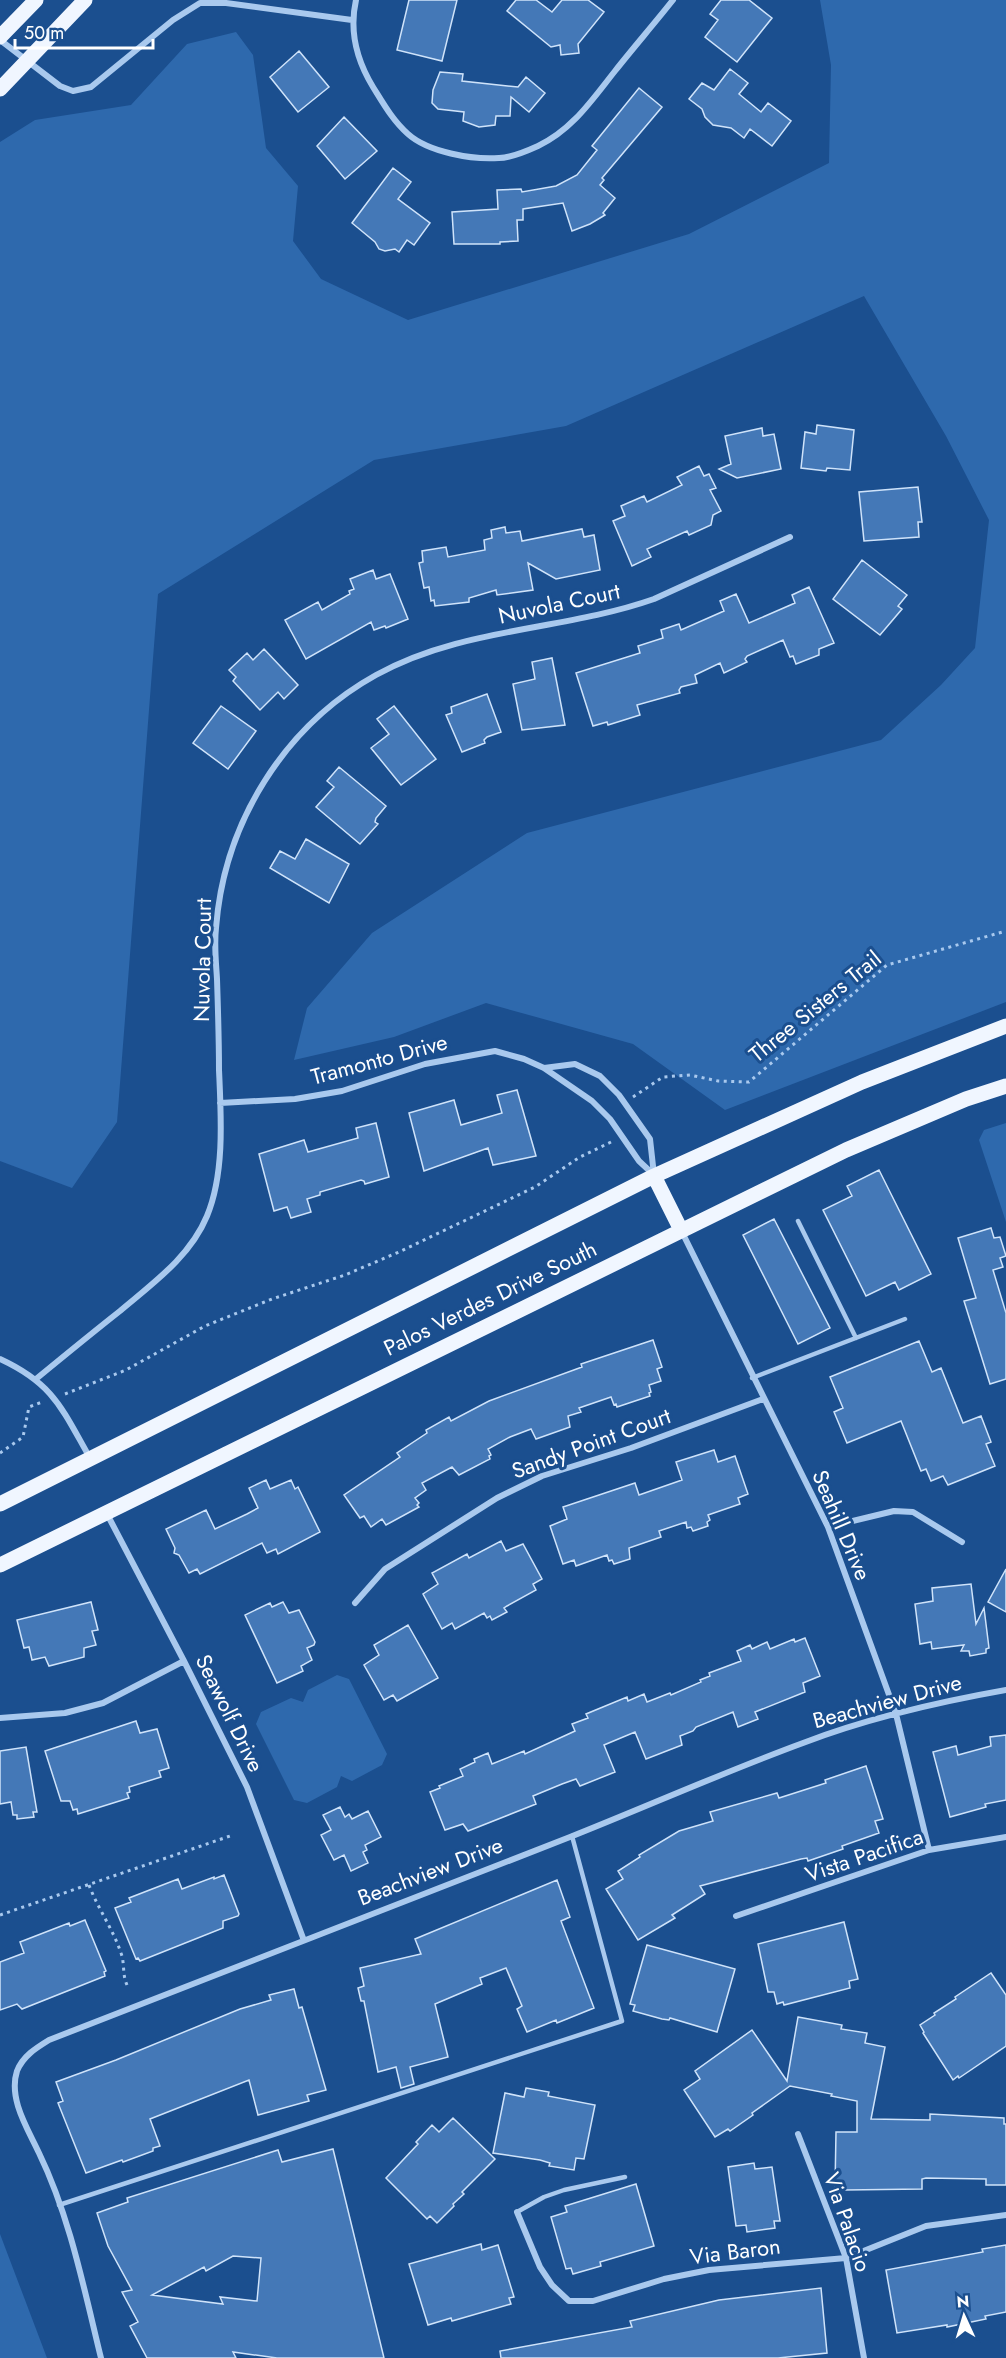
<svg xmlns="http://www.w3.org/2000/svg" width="1006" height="2358" font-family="Jost,sans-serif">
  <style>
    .green { fill: #2e69ad }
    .building { fill: #4478b7; stroke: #cfe3fa; stroke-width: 1.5; fill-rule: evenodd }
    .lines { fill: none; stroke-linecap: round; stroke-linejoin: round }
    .path { stroke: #a9c9ee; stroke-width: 3; stroke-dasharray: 3 4.5; stroke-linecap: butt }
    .lane { stroke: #a9c9ee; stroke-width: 4.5 }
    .street { stroke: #a9c9ee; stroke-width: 6 }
    .primary { stroke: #f0f6ff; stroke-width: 15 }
    .labels { text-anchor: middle; stroke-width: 6; stroke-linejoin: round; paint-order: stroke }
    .street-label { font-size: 22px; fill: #fff; stroke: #1b4f8f }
  </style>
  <rect width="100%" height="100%" fill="#1b4f8f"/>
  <path class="green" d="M820,0H1006V1002L725,1110L633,1044L486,1003L394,1037L294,1060L307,1008L372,933L527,833L881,740L941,685L975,648L989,520L946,436L864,296L566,426L374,460L158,594L117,1122L72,1188L0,1161V142L35,120L131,105L187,44L236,32L253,55L266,148L298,186L293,241L321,279L408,320L689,234L829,163L831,65Z
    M1006,1123V1222L979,1140L984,1130Z
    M337,1675L349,1679L387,1754L382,1765L352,1781L341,1776L337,1787L307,1803L294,1800L256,1724L261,1712L291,1698L303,1702L308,1690Z
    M0,2234L47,2358H0Z"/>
  <path class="building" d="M409,0H457L442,61L397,50Z
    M516,0H536L552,12L562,0H588L604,12L578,44L579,53L561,55L560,45L551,47L507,11Z
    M721,0H749L772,18L737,62L705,37L718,20L710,14Z
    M299,51L329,87L298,112L270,77Z
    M730,69L748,83L739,94L761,112L768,103L791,121L772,146L750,129L744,138L731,128L713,125L705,117L702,109L689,99L702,83L714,90Z
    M440,72L463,74L462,81L518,87L526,77L545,93L529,112L511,97L510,116H496L495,125L479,127L463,121L464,112L438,109L432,103L433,90Z
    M639,88L662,107L602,178L604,180L600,185L615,198L603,213L605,215L590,224L572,231L563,203L523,209V220H517L518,241L500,242V244H454L452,212L498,209L497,190L521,189L522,192L556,186L577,175L597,150L592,146Z
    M344,117L377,151L345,179L317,146Z
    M393,168L411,182L398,199L430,223L414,245L407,240L399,252L395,249L385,251L379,249L375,242L352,223Z
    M817,425L854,430L850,470L827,468L826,471L801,468L805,432L816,434Z
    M762,428L763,436L774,434L781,469L737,478L719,469L731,464L725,436Z
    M699,466L704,476L709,474L716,488L710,490L721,511L713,515L711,525L689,535L687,531L647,549L651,557L632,566L613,521L625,516L621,506L644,496L647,502L682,485L677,477Z
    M918,487L922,522H918L919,537L864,541L859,492Z
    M505,527L506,533L520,531L522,541L582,529L584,537L594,535L600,570L556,579L528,563L533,590L497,595L496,590L469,598V602L435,606L434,600L431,601L429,587L424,588L419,563L423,562L422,551L446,547L448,557L485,550L484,540L492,538L491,530Z
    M862,560L907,595L898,606L902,609L880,635L833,599Z
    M373,570L376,579L390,574L408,619L386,628L385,626L374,630L371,622L306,659L285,620L318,602L322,610L350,594L349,591L354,589L350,579Z
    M809,587L834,643L819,649V655L796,664L793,656L790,657L783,640L747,656L745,659L747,662L724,673L720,663L695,675L697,683L681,687L679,690L680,693L637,705L640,715L608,725L607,722L593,726L576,673L640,653L638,646L663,638L661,630L679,624L681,630L724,611L720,601L736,594L749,623L795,603L792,595Z
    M264,649L298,685L284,699L278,692L260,710L233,681L236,677L229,670L247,653L253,660Z
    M552,658L565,725L522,730L513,684L535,679L532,662Z
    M487,694L501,732L487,737L484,740L485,743L462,752L446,715L452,713L451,707Z
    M221,706L256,731L228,769L193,743Z
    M394,706L436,759L401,785L371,748L389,734L377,719Z
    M339,767L386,806L376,818L375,822L378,824L360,844L316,807L334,787L327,781Z
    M306,839L349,864L329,903L270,868L280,851L295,859Z
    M517,1090L536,1156L493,1165L488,1148L424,1171L409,1113L454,1100L461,1125L502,1113L497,1095Z
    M376,1123L389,1177L365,1184L364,1181L361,1180L320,1192V1195L307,1199L311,1212L291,1218L287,1207L274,1211L259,1154L304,1140L308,1152L358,1138L356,1128Z
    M879,1170L931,1274L899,1290L895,1282L866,1296L823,1210L852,1196L847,1186Z
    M774,1219L830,1328L798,1344L743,1235Z
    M991,1228L994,1238L1000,1237L1006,1256L1000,1258L1003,1267L993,1270L1006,1313V1379L990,1384L964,1301L976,1298L958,1238Z
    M653,1340L662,1367L657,1369L661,1381L649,1385L651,1392L649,1393L650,1396L617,1407L616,1404L614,1405L611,1397L579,1408L581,1412L568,1416L570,1427L536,1439L531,1429L510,1437L488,1449L491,1455L489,1456L490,1459L459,1475L452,1467L422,1483L426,1490L415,1498L419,1503L417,1505L419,1507L386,1525L382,1519L371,1527L364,1516L360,1518L344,1495L400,1457L397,1453L427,1433L426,1430L449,1417L451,1421L489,1401L582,1367L581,1364Z
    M919,1341L932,1372L941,1368L963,1423L981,1416L991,1442L986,1444L995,1466L948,1485L943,1476L931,1481L926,1469L921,1471L901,1421L847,1443L834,1412L843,1408L830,1377Z
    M714,1450L718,1462L735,1456L748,1494L738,1498L740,1504L708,1515L710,1520L707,1522L708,1526L693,1531L691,1527L687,1528L686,1522L659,1531L661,1537L629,1548L630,1559L614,1564L612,1560L609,1561L607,1555L576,1566L574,1560L563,1564L550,1526L567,1519L563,1507L635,1483L639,1495L682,1480L676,1462Z
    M266,1480L270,1489L291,1480L295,1489L298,1487L320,1532L278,1554L276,1549L267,1553L262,1543L200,1574L197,1569L189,1573L179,1555L174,1553L175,1548L166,1529L206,1510L215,1529L247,1514L258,1508L249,1488Z
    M501,1541L506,1551L523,1544L542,1579L533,1584L536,1590L507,1606L504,1608L507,1612L492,1620L490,1616L487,1618L484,1613L455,1629L452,1623L442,1629L423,1594L438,1584L432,1573L467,1554L469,1558Z
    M1006,1569V1612L988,1602Z
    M971,1584L976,1624L984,1608L989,1648L986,1649V1653L970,1656L969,1651H961L964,1645L932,1649L931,1642L920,1644L915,1604L933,1601L932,1588Z
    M91,1602L98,1630L92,1631L96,1645L84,1648V1657L49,1666L45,1657L32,1660L29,1647L24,1648L17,1620Z
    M283,1602L289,1613L299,1610L315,1642L314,1645L307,1648L312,1660L301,1666L303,1671L277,1683L245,1615L270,1603L272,1607Z
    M408,1625L438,1678L397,1701L393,1695L384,1700L364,1665L379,1655L374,1645Z
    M805,1638L820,1676L803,1683L805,1692L755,1712L758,1719L738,1727L733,1712L696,1727L693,1731L680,1736L682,1745L646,1759L635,1732L604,1745L615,1772L580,1786L576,1779L562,1784L533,1796L536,1804L468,1831L463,1824L445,1830L430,1792L440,1788L439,1786L463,1776L460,1769L475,1762L474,1759L488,1753L492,1764L524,1751L525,1754L575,1731L572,1724L588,1718L586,1714L627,1697L628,1701L644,1694L647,1702L670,1693L671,1695L701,1682L700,1680L710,1676L709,1673L741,1661L737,1651L750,1645L752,1649L767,1642L770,1649L794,1639L795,1642Z
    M136,1721L140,1733L157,1729L169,1768L159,1771L161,1777L129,1787L130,1792L127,1793L129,1798L78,1814L77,1809L73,1810L70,1801H61L45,1751Z
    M1006,1735V1800L985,1804L986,1807L950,1817L933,1752L956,1746L958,1755L991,1746L990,1737Z
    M26,1747L37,1812H33L34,1817L17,1819V1815H13L11,1802L0,1804V1751Z
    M866,1766L883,1819L875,1821L879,1833L842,1846L843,1849L808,1861L807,1858L801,1859L700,1886L705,1894L672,1915L675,1918L638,1940L606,1889L623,1879L618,1871L640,1857L639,1855L679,1831L713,1821L710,1812L777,1793L779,1798L826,1783L825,1780Z
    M340,1807L345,1817L349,1814L352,1819L368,1811L381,1837L365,1845L367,1850L363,1852L368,1863L351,1871L344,1855L334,1860L321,1835L331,1830L323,1815Z
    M224,1875L239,1914L238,1916L223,1921V1928L140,1961L138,1958L136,1959L115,1908L131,1902L129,1898L178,1879L182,1889L214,1877V1879Z
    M557,1880L570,1917L561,1921L594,2008L557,2023L556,2020L527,2032L517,2009L522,2006L506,1968L480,1978L482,1984L435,2004L448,2057L410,2067L414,2084L401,2088L396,2067L378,2072L364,2001H361L358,1988L364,1986L360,1968L421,1954L415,1939Z
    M85,1920L106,1971L104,1972L105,1976L22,2009L17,2004L0,2010V1962L24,1953L20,1942L69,1923L70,1926Z
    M844,1922L858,1979L849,1981L850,1988L784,2005L783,2002L777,2004L774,1992H768L758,1944Z
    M647,1945L735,1969L717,2032L670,2018L669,2020L662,2019L633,2011L635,2005L630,2004Z
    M991,1973L1006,1995V2046L959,2078L958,2076L953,2080L923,2033L924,2032L920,2025L935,2015L934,2013L956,1999L955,1997Z
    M294,1989L299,2008L302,2007L326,2090L307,2095L309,2101L258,2115L249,2080L150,2119L160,2146L153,2148V2151L123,2162L122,2160L86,2173L58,2103L63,2101L56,2082L116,2060L240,2009L271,2000L269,1995Z
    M798,2017L842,2025L841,2029L867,2033L865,2043L885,2047L871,2119L930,2120V2114L1004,2118V2124H1006V2185H986V2179L926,2178L922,2179V2189L845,2190V2187H835L836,2132H857V2101L831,2096L832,2094L790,2086L752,2113L753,2115L730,2131L728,2129L715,2137L684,2090L700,2079L695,2071L752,2030L787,2081Z
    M526,2088L549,2092L548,2096L595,2105L584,2159L576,2158L574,2170L549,2166L550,2163L540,2160L493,2153L505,2093L524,2097Z
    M453,2118L495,2159L462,2192L464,2194L453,2204L454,2206L437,2223L430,2216L427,2219L386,2178L418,2144L416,2142L432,2125L439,2132Z
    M333,2149L384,2358H277L233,2352L236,2358H147L130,2326L138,2322L122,2292L132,2290L108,2246L97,2213L128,2202L127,2198L278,2150L282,2162ZM233,2256L261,2258L257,2301L220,2297L223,2304L152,2295L204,2267L206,2271Z
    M754,2163L755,2169L772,2167L780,2221H774L775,2228L747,2232L746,2225L736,2226L728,2167Z
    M636,2184L654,2246L600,2262L601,2266L573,2274L571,2268L566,2269L551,2217L567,2212L565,2206Z
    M481,2244L482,2250L498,2245L514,2297L509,2298L511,2304L452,2321L451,2318L428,2325L409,2264Z
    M1006,2245V2312L985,2316L986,2319L947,2327V2325L897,2333L886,2270L983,2252L982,2249Z
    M821,2288L827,2353L778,2358H501L500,2351L632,2327L630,2321L719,2300Z"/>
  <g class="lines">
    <path class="path" d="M633,1097L663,1077L690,1075L718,1081L749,1082L887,965L1006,931
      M65,1394L126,1370L205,1326L272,1299L345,1275L399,1252L535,1187L580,1157L611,1142
      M0,1453L23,1437L29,1407L42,1402
      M89,1885C98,1909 113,1929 121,1953C125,1964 122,1974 127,1985
      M0,1915L230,1836"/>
    <path class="lane" d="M798,1221L856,1338
      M752,1378L905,1319
      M59,2205L622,2021L572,1836
      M517,2212L544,2197L564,2190L625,2177"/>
    <path class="street" d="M356,0C349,31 356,59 373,87C383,103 393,121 408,134C428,152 472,160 499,158C510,158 527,151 538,146C572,130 592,100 615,71C634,47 654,24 673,0
      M0,40L60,86L73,91L91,87L173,20L200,3H226L352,20
      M544,1068L575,1064L600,1076L619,1095L650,1139L654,1175
      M220,1103L295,1099L342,1091L425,1064L495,1051L524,1059L544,1068L592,1101L610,1119L639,1161L654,1175
      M681,1230L828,1527L896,1714L929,1850
      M0,1359C54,1384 62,1409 90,1458
      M36,1379C64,1356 92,1333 120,1311C153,1283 190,1257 207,1216C225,1173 221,1115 219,1070C219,1039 218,1009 217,979C216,962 214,945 216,928C224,823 284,726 376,675C462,627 563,631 654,599L790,537
      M106,1512L184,1661L247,1787L303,1938
      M828,1527L894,1511L913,1512L962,1542
      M355,1603L385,1569L497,1498L542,1476L631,1448L763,1399
      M0,1718L65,1713L103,1703L184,1661
      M736,1916L929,1850L1006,1837
      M798,2134L846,2258L864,2358
      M517,2212L540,2267L552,2285L569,2301H593L664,2279L709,2270L846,2258L926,2226L1006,2215
      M101,2358C84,2289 70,2217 39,2153C28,2129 8,2099 17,2071C23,2056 36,2048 49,2040C222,1971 396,1904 570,1837C648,1806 724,1772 803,1743C868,1718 938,1702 1006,1690"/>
    <path class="primary" d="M0,37L36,0
      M0,89L85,0
      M654,1176L681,1230
      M0,1504L654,1176L862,1082L1006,1026
      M0,1565L846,1150L966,1099L1006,1086"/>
  </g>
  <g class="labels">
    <g class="street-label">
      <text transform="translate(559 603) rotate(-12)" y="8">Nuvola Court</text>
      <text transform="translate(202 960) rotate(-89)" y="8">Nuvola Court</text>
      <text transform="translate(815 1006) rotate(-39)" y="8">Three Sisters Trail</text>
      <text transform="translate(379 1059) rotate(-15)" y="8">Tramonto Drive</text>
      <text transform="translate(490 1298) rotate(-26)" y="8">Palos Verdes Drive South</text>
      <text transform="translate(591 1443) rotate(-20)" y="8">Sandy Point Court</text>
      <text transform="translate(842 1525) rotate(67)" y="8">Seahill Drive</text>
      <text transform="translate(887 1701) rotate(-15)" y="8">Beachview Drive</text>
      <text transform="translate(230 1713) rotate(64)" y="8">Seawolf Drive</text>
      <text transform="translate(864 1855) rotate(-19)" y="8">Vista Pacifica</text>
      <text transform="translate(430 1871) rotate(-21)" y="8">Beachview Drive</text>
      <text transform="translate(848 2222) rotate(71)" y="8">Via Palacio</text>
      <text transform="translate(735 2251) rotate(-7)" y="8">Via Baron</text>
    </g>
  </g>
  <g transform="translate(964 2316) rotate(356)" stroke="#1b4f8f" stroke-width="4.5" paint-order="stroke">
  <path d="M0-4.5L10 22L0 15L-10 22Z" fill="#ffffff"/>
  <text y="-9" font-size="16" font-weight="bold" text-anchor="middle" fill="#ffffff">N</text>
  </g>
  <path d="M15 39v9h138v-9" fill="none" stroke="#ffffff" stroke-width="3"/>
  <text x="24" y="39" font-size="18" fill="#ffffff" stroke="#1b4f8f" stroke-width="4.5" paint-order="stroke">50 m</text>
</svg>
